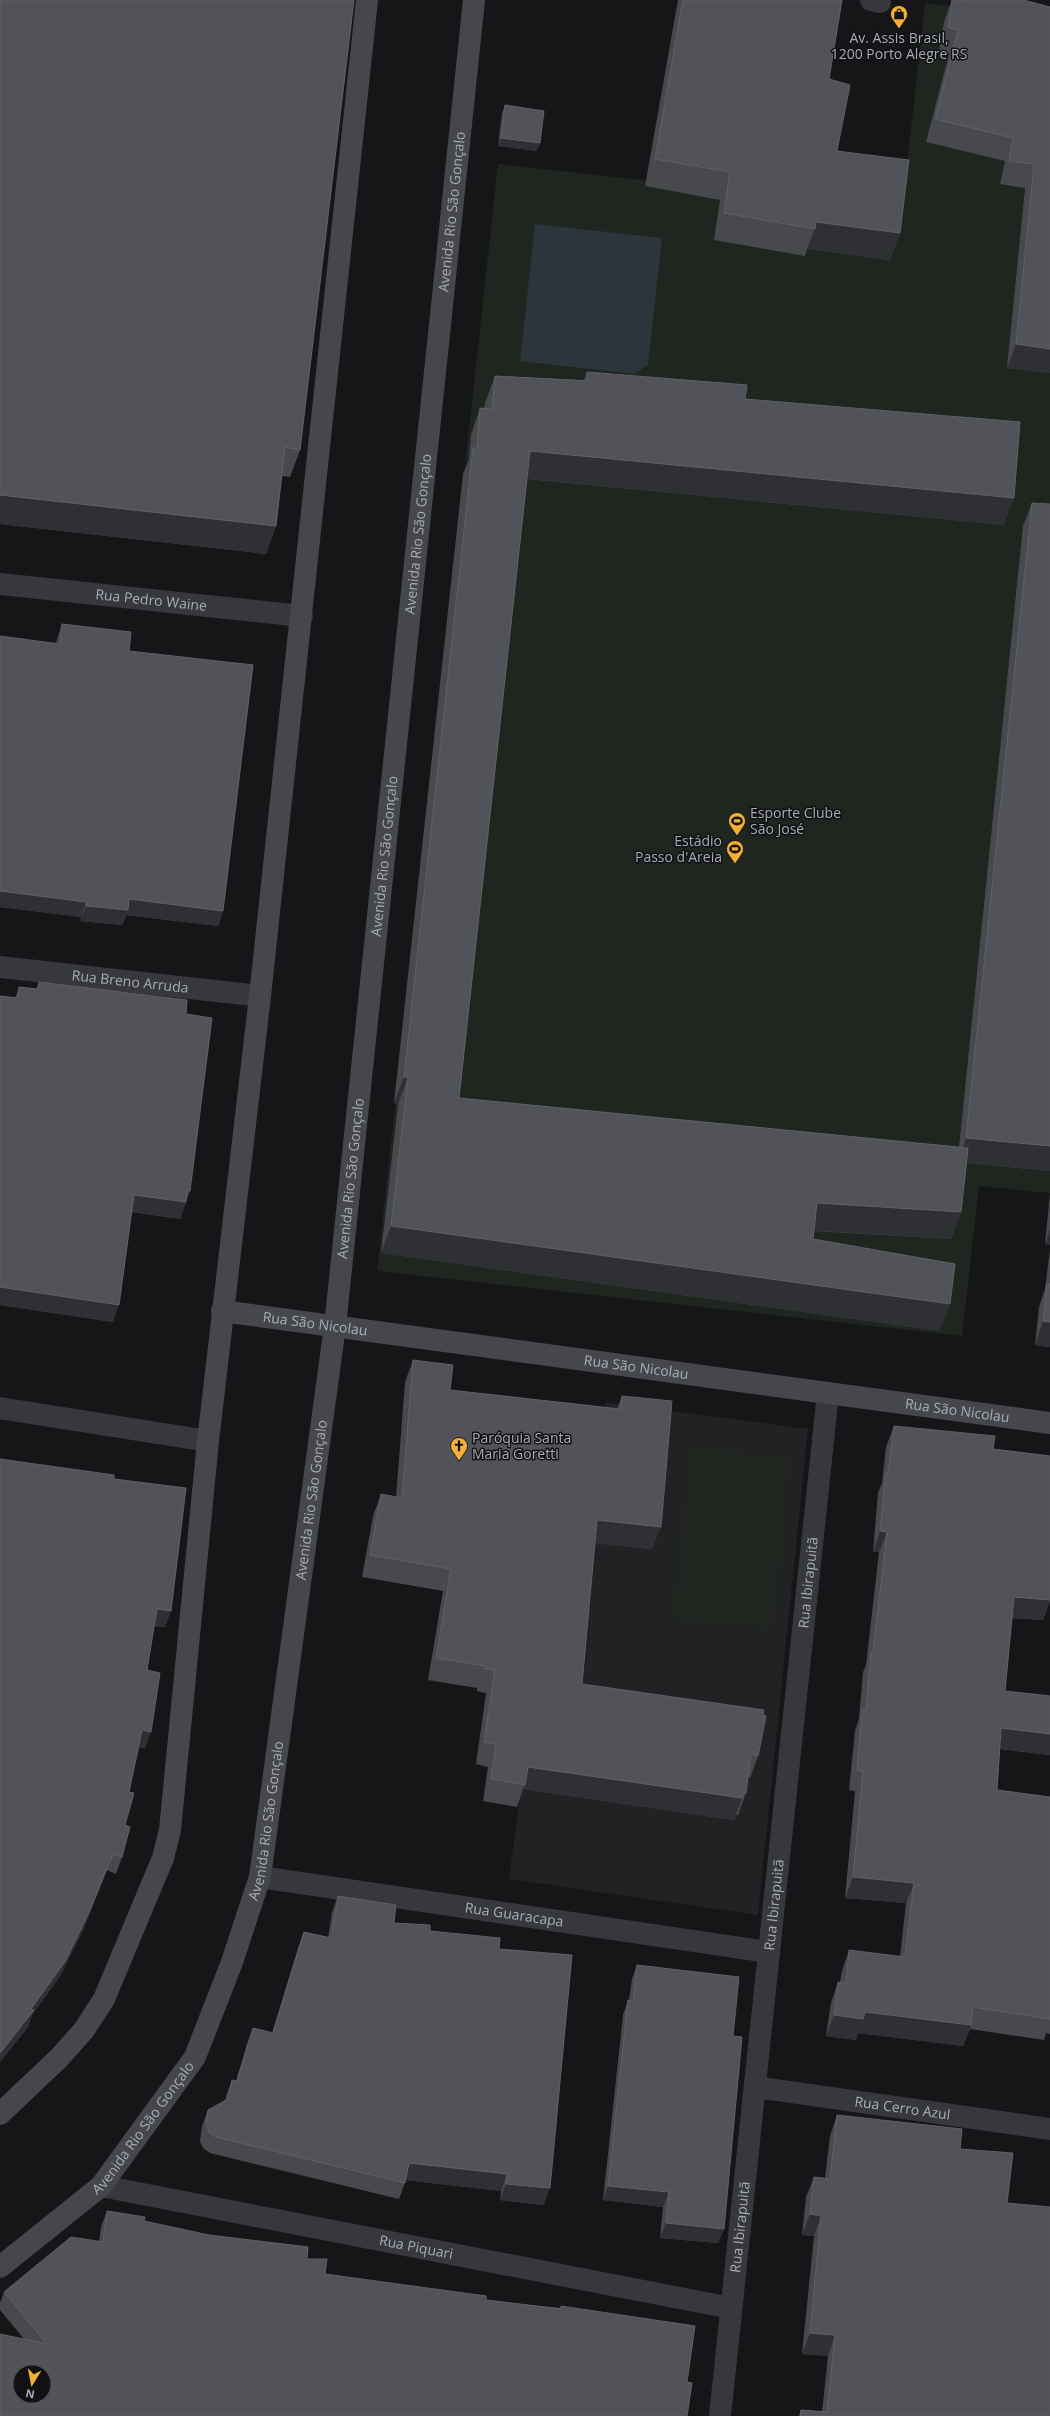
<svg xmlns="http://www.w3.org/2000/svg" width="1050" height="2416" font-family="'Open Sans',sans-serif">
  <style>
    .built { fill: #222225 }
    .green { fill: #1e261f }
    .water { fill: #2c353c }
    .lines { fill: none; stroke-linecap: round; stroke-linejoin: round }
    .lane { stroke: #37383d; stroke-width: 22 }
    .street { stroke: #37383d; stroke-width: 22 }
    .secondary { stroke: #45474d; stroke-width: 22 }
    .wall { fill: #47494d }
    .shaded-wall { fill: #2f3033 }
    .building { fill: #525359; stroke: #5f6168; fill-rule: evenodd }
    .labels { text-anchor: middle; stroke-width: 3; stroke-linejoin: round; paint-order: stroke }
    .poi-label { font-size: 14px; fill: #a8adb8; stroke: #111113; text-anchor: start }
    .street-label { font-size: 14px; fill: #a8adb8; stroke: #111113 }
  </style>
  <rect width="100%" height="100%" fill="#161618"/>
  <path class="built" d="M605,1402L808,1429L758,1915L509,1879L537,1669L576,1675Z"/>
  <path class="green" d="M925,3L1050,17V1193L979,1186L962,1336L377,1271L498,164L902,209Z
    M690,1447L790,1458L773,1629L673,1619Z"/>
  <path class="water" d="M535,224L662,238L648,365L634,374L520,361Z"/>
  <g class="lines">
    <path class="lane" d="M871,0L880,2"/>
    <g class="street">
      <path id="s1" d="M0,584L302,616"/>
      <path id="s2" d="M0,967L260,996"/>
      <path d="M0,1408L208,1441"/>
      <path id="s3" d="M260,1877L769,1952"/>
      <path id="s4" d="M755,2087L1050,2129"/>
      <path id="s5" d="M101,2186L731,2308"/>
      <path id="s6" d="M720,2416L828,1393"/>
    </g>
    <g class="secondary">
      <path id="s7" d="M222,1311L1050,1423"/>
      <path d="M0,2114L59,2058L84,2030L104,1999L163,1858L170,1830L208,1441L260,996L367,0"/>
      <path id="s8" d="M0,2267L101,2186L195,2057L232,1962L260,1877L335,1326L474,0"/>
    </g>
  </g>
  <path class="wall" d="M0,0L300,450L290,477L282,476L276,526L266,554L0,524Z
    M678,0H842L829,79L837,151L900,233L890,260L807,249L805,256L714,240L720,200L645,186Z
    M952,0L964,1V0H1023L1050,7V373L1007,368L1025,188L1000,184L1005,161L926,142L949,54L939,51L944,22Z
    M505,105L537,151L498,146L502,113Z
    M587,372L745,399L1004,525L527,479L459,1098L959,1147L1023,526L1032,503L1050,1171L967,1163L961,1212L951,1239L814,1231L813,1239L940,1331L381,1253L398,1104L394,1103L463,474L469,459L471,435L480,408H484L485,403L495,376L584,380Z
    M62,624L129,651L223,911L218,926L126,915L122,925L80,921L81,917L0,907V636L56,644L57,639Z
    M39,982L186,1014L190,1191L180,1219L132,1212L113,1322L0,1305V996L15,998L19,987L36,989Z
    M1050,1193V1245L1045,1244Z
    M1050,1250V1347L1035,1345L1039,1307L1045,1289Z
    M413,1360L450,1390L617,1409L622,1396L652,1549L595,1543L582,1684L758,1756L750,1778L748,1777L746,1793L738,1815H736L734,1820L523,1789L517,1807L483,1801L488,1767L476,1764L486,1693L477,1691V1688L428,1680L443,1591L362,1577L373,1516L381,1494L396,1497L405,1382Z
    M894,1426L993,1449L1050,1456V1601L1043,1620L1012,1618L1005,1691L1050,1696V1755L1000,1749L997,1790L1050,1797V2034L1046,2033L1044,2040L970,2029L963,2046L858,2033L856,2040L826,2036L831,2003L838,1982H840L842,1971L849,1950L900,1957L906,1903L845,1898L855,1791L849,1790L855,1731L859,1718L863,1672L866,1665L879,1552H873L878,1493L882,1483L886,1447Z
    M0,1459L114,1479L171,1611L165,1627L154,1626L147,1670L145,1748L139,1747L129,1792L125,1825L122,1857L116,1874L107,1870L84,1928L60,1976L32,2015L28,2027L0,2062Z
    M338,1896L394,1923L430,1931L499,1949L544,2205L500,2200L501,2191L406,2180L399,2199L210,2153L203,2148L200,2141L202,2126L208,2110L225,2101L226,2096L232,2080L236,2081L247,2044L253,2028L272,2033L298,1948L304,1932L328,1938L332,1912Z
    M637,1965L733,2036L724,2229L718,2243L660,2238L663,2207L603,2200L623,2015L628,2000H629L632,1979Z
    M837,2115L960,2149L1007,2203L1050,2416H799L801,2410L822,2412L828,2356L802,2354L814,2236L802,2235L806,2197L814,2177L825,2178L830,2136Z
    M107,2211L144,2221L307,2259L325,2274L486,2300L560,2308L561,2306L687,2382L0,2416L24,2339L0,2310V2303L4,2292L99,2242L101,2227Z"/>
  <path class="shaded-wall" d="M501,138L540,143L537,151L498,146Z
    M816,222L900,233L890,260L807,249L815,229Z
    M1016,344L1050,349V373L1007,368Z
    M530,451L1014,498L1004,525L520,478Z
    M0,495L276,526L266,554L0,524Z
    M0,891L86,902L81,917L0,907Z
    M129,899L223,911L218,926L126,915L122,925L80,921L86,906Z
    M404,1077H408L398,1104L394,1103Z
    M966,1138L1050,1146V1171L958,1162Z
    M134,1195L186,1202L180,1219L128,1211Z
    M817,1203L961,1212L951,1239L807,1230Z
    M391,1226L950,1304L940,1331L381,1253Z
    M1050,1230V1245L1045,1244Z
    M0,1287L119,1305L113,1322L0,1305Z
    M1043,1321L1050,1322V1347L1035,1345Z
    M597,1520L661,1527L652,1549L589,1543Z
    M880,1531L887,1532L879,1552H873Z
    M1014,1597L1050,1600V1601L1043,1620L1006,1617Z
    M157,1609L171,1611L165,1627L151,1625Z
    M1001,1728L1050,1734V1755L994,1748Z
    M142,1730L151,1732L145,1748L137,1746Z
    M528,1767L742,1798L734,1820L523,1789L525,1785Z
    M113,1854L84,1928L60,1976L32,2015L28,2027L0,2062V2055L1,2052L31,2009Z
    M853,1877L914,1883L906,1903L845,1898Z
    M865,2012L971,2025L963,2046L858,2033L856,2040L826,2036L834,2015Z
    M409,2163L507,2174L501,2191L403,2180Z
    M506,2184L550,2188L544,2205L500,2200Z
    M608,2186L669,2192L663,2207L603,2200Z
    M810,2214L821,2216L814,2236L802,2235Z
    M666,2223L724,2229L718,2243L660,2238Z
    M810,2333L835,2335L828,2356L802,2354Z"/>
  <path class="building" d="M0,0H354L300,450L285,447L276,526L0,495Z
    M683,0H842L829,79L850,85L837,151L909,160L900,233L816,222L815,229L724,213L730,172L655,159Z
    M952,0H959L965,1V0H1023L1050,7V349L1016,344L1034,164L1009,161L1013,138L935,119L958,30L948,27Z
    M505,105L544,111L540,143L501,138Z
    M587,372L747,385L745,399L1020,422L1014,498L530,451L459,1098L968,1148L961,1212L817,1203L813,1239L955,1264L950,1304L391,1226L408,1077H404L473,448H477L480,408L492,409L495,376L587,381Z
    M1032,503L1050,504V1146L966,1138Z
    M62,624L131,632L129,651L253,665L223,911L129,899L128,910L86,906V902L0,891V636L60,644Z
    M39,982L187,1000L186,1014L212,1018L190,1191L187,1190L186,1202L134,1195L119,1305L0,1287V996L18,998L19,987L38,989Z
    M1047,1284H1050V1322L1043,1321Z
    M413,1360L453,1365L450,1390L620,1409L622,1396L672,1401L661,1527L597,1520L582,1684L764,1710L763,1715L766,1716L758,1756L751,1754L746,1793H743L742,1798L528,1767L525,1785L491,1779L496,1744L484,1742L495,1670L485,1669V1666L436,1658L451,1569L370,1555L381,1494L402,1498Z
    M894,1426L995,1436L993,1449L1050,1456V1600L1014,1597L1005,1691L1050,1696V1734L1001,1728L997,1790L1050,1797V2019L973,2007L971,2025L865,2012L863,2019L834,2015L838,1982L846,1983L849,1950L905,1957L914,1883L853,1877L863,1771L857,1770L862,1710H866L871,1652H873L887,1532L880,1531L886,1472L888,1473Z
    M0,1459L114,1475V1479L186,1488L171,1611L157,1609L147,1670L160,1673L151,1732L142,1730L129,1792L134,1793L125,1825L130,1827L122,1857L113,1854L89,1912L66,1960L31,2009L34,2010L1,2052L0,2051Z
    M338,1896L396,1905L394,1923L430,1925V1931L500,1938L499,1949L572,1955L550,2188L506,2184L507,2174L409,2163L405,2183L216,2137L209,2132L206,2124L208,2110L228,2099L232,2080L237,2081L253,2028L273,2033L304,1932L331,1938Z
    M637,1965L739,1977L733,2036L742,2037L724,2229L666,2223L669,2192L608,2186L628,2000L633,2001Z
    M837,2115L962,2129L960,2149L1013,2153L1007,2203L1050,2207V2416H800L801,2410L827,2412L835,2335L810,2333L821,2216L810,2214L814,2177L830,2179Z
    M107,2211L145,2217L144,2221L209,2235L308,2247L307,2259H327L325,2274L486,2296V2300L561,2309V2306L695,2326L687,2382L692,2383L687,2416H0V2334L47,2344L4,2292L71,2237L103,2242ZM20,2372H44V2396H20Z"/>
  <defs>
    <symbol id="shop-pin" viewBox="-11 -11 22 30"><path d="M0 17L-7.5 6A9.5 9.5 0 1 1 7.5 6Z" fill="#f2b134" stroke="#111113"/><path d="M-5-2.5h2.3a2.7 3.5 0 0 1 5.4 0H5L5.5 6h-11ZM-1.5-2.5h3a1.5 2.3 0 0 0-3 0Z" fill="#111"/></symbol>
    <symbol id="stadium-pin" viewBox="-11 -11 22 30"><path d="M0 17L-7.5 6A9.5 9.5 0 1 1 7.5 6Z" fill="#f2b134" stroke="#111113"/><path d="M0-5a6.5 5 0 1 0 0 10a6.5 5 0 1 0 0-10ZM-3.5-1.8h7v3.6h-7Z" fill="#111"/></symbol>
    <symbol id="church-pin" viewBox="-11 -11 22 30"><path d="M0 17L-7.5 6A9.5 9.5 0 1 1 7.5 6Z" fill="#f2b134" stroke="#111113"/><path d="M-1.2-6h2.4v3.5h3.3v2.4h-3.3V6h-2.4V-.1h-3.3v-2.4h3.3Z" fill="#111"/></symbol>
  </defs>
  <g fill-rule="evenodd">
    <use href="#shop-pin" x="889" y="4" width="20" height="27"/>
    <use href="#stadium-pin" x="727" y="811" width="20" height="27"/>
    <use href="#stadium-pin" x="725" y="839" width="20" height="27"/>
    <use href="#church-pin" x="449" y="1436" width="20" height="27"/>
  </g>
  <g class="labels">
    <g class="poi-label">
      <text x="899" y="43" text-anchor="middle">Av. Assis Brasil,<tspan x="899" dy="16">1200 Porto Alegre RS</tspan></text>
      <text x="750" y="818">Esporte Clube<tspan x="750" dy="16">São José</tspan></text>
      <text x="722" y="846" text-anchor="end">Estádio<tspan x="722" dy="16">Passo d'Areia</tspan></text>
      <text x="472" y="1443">Paróquia Santa<tspan x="472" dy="16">Maria Goretti</tspan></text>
    </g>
    <g class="street-label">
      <text dy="5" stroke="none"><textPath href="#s8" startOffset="2157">Avenida Rio São Gonçalo</textPath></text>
      <text dy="5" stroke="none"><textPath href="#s8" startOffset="1833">Avenida Rio São Gonçalo</textPath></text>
      <text dy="5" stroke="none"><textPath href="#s1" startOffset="152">Rua Pedro Waine</textPath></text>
      <text dy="5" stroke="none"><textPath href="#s8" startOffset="1509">Avenida Rio São Gonçalo</textPath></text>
      <text dy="5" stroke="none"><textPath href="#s2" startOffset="131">Rua Breno Arruda</textPath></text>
      <text dy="5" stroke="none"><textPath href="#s8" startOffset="1185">Avenida Rio São Gonçalo</textPath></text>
      <text dy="5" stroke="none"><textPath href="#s7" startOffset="94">Rua São Nicolau</textPath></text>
      <text dy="5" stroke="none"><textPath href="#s7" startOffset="418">Rua São Nicolau</textPath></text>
      <text dy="5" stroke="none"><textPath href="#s7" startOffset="742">Rua São Nicolau</textPath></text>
      <text dy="5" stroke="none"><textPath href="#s8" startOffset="861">Avenida Rio São Gonçalo</textPath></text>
      <text dy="5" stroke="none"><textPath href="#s6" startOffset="838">Rua Ibirapuitã</textPath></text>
      <text dy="5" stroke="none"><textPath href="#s8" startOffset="537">Avenida Rio São Gonçalo</textPath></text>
      <text dy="5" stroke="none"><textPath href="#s6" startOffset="514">Rua Ibirapuitã</textPath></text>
      <text dy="5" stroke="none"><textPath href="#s3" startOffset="257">Rua Guaracapa</textPath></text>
      <text dy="5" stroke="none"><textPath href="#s4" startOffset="149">Rua Cerro Azul</textPath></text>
      <text dy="5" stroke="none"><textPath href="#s8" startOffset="201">Avenida Rio São Gonçalo</textPath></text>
      <text dy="5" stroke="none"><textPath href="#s6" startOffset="190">Rua Ibirapuitã</textPath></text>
      <text dy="5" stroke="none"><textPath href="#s5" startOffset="321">Rua Piquari</textPath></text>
    </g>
  </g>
  <g transform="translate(32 2384) rotate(190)"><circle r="19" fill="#111113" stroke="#4d4f55"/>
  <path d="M0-3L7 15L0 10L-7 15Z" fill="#f2b134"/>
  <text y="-6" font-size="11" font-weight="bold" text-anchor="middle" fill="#a8adb8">N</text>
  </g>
</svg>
